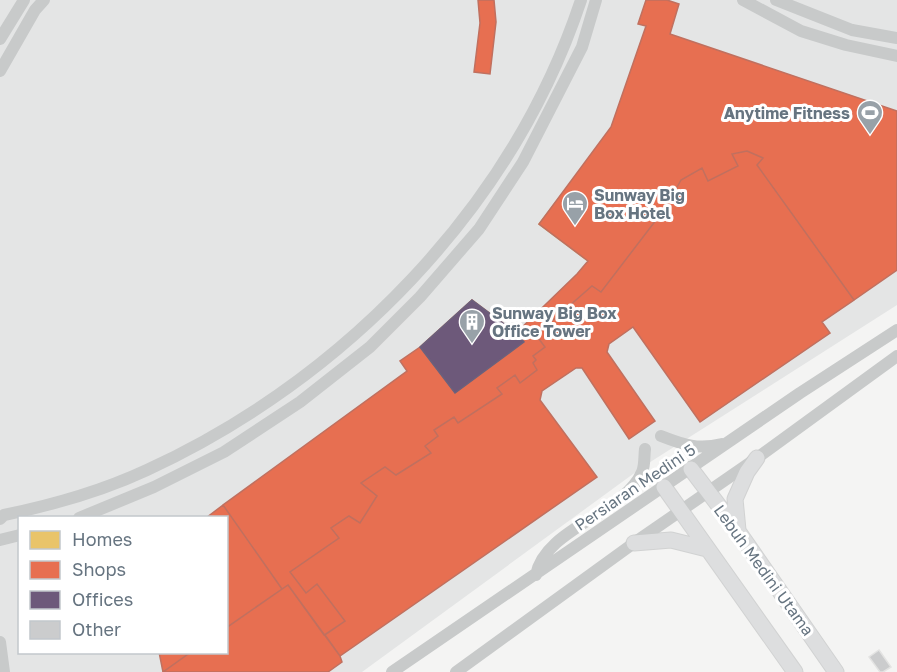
<svg xmlns="http://www.w3.org/2000/svg" width="897" height="672" font-family="'Golos Text',sans-serif">
  <style>
    .built { fill: #e4e5e5; fill-rule: evenodd }
    .homes { fill: #e9c46a; stroke: #c2ac71; stroke-width: 1.5 }
    .shops { fill: #e76f51; stroke: #c0705f; stroke-width: 1.5 }
    .offices { fill: #6d597a; stroke: #6b617c; stroke-width: 1.5 }
    .building { fill: #cbcccd; stroke: #e3e3e2; stroke-width: 1.5 }
    .lines { fill: none; stroke-linecap: round; stroke-linejoin: round }
    .major-casing { stroke: #d1d2d2; stroke-width: 17 }
    .minor { stroke: #c8caca; stroke-width: 12 }
    .major { stroke: #dddedf; stroke-width: 15 }
    .labels { text-anchor: middle; stroke-width: 6; stroke-linejoin: round; paint-order: stroke }
    .poi-label { font-size: 16px; font-weight: bold; fill: #667480; stroke: #fff; text-anchor: start }
    .street-label { font-size: 16px; fill: #667480; stroke: #fff }
  </style>
  <rect width="100%" height="100%" fill="#f4f4f3"/>
  <path class="built" d="M0,0H897V305L644,466L362,672H0ZM20,518H226V652H20Z"/>
  <path class="homes" d="M575,177L624,214L588,261L539,224Z"/>
  <path class="shops" d="M478,0H494L496,22L490,74L474,72L480,23Z
    M646,0H667L679,4L670,34L897,111V270L854,300L757,165L763,158L747,151L732,154L738,166L708,181L702,168L681,180L666,207L601,292L592,286L536,335L545,347L533,356L536,360L533,363L537,370L520,383L515,375L497,388L502,394L458,423L454,417L434,430L438,436L425,446L431,453L396,475L385,467L361,483L377,496L360,523L349,516L331,528L339,538L290,572L306,593L317,584L345,621L324,635L288,585L282,589L223,505L407,371L400,361L420,347L472,300L516,333L577,274L588,261L539,224L611,127L646,26L638,24Z
    M747,151L763,158L757,165L854,300L822,322L830,333L700,422L633,327L609,344L607,352L655,421L629,439L582,368H576L542,391L540,400L597,477L340,656L325,635L345,621L317,584L306,593L290,572L339,538L331,528L349,516L360,523L377,496L361,483L385,467L396,475L431,453L425,446L438,436L434,430L454,417L458,423L502,394L497,388L515,375L520,383L537,370L533,363L536,360L533,356L545,347L536,335L592,286L601,292L666,207L681,180L702,168L708,181L738,166L732,154Z
    M223,505L282,589L226,628V518H206Z
    M288,585L340,656L342,662L328,672H163L191,652H226V628Z
    M159,652H191L163,672Z"/>
  <path class="offices" d="M472,300L516,333L524,342L455,393L420,347Z"/>
  <path class="building" d="M879,650L891,667L883,672H880L869,657Z"/>
  <g class="lines">
    <defs>
      <path id="major" d="M691,469L738,531L836,672
        M664,487L795,672
        M738,530L735,499L747,472L757,458
        M634,543L671,540L707,549"/>
    </defs>
    <use href="#major" class="major-casing"/>
    <path class="minor" d="M743,0L801,31L846,45L897,56
      M776,0L852,30L897,38
      M0,39L24,0
      M0,71L35,10L44,0
      M661,436C684,445 698,450 722,444
      M79,518L154,487L224,452L300,402L370,347L420,297L479,229L523,162L582,47L596,0
      M0,519L4,515C53,505 102,491 147,470C344,379 512,208 581,0
      M0,540L20,535
      M536,575C545,528 624,514 642,472C645,465 644,457 645,449
      M0,642L4,672
      M392,672L800,393L897,330
      M456,672L634,543L757,458L897,356"/>
    <use href="#major" class="major"/>
  </g>
  <defs>
    <symbol id="stadium-pin" viewBox="-11 -11 22 30"><path d="M0 17L-7.5 6A9.5 9.5 0 1 1 7.5 6Z" fill="#98a1a8" stroke="#fff"/><path d="M0-5a6.5 5 0 1 0 0 10a6.5 5 0 1 0 0-10ZM-3.5-1.8h7v3.6h-7Z" fill="#fff"/></symbol>
    <symbol id="hotel-pin" viewBox="-11 -11 22 30"><path d="M0 17L-7.5 6A9.5 9.5 0 1 1 7.5 6Z" fill="#98a1a8" stroke="#fff"/><path d="M-6-4.5h1.5V1H6V5H4.5V3h-9V5H-6ZM-4 0a1.8 1.8 0 1 1 3.6 0ZM.5 0V-2.5h3Q6-2.5 6 0Z" fill="#fff"/></symbol>
    <symbol id="building-pin" viewBox="-11 -11 22 30"><path d="M0 17L-7.5 6A9.5 9.5 0 1 1 7.5 6Z" fill="#98a1a8" stroke="#fff"/><path d="M-4-6H4V6H1V3H-1V6H-4ZM-2.5-4.3h1.7v1.8h-1.7ZM.8-4.3h1.7v1.8H.8ZM-2.5-1h1.7V.8h-1.7ZM.8-1h1.7V.8H.8Z" fill="#fff"/></symbol>
  </defs>
  <g fill-rule="evenodd">
    <use href="#stadium-pin" x="855" y="98" width="30" height="40"/>
    <use href="#hotel-pin" x="560" y="189" width="30" height="40"/>
    <use href="#building-pin" x="457" y="307" width="30" height="40"/>
  </g>
  <g class="labels">
    <g class="poi-label">
      <text x="850" y="119" text-anchor="end">Anytime Fitness</text>
      <text x="594" y="201">Sunway Big<tspan x="594" dy="18">Box Hotel</tspan></text>
      <text x="492" y="319">Sunway Big Box<tspan x="492" dy="18">Office Tower</tspan></text>
    </g>
    <g class="street-label">
      <text transform="translate(635 487) rotate(-34)" y="6">Persiaran Medini 5</text>
      <text transform="translate(764 570) rotate(54)" y="6">Lebuh Medini Utama</text>
    </g>
  </g>
  <rect x="18" y="516" width="210" height="138" fill="#ffffff" stroke="#c2c7cc" stroke-width="1.5"/>
  <rect x="30" y="531" width="30" height="18" fill="#e9c46a" stroke="#c2c7cc" stroke-width="1.5"/>
  <text x="72" y="546" font-size="18" fill="#667480">Homes</text>
  <rect x="30" y="561" width="30" height="18" fill="#e76f51" stroke="#c2c7cc" stroke-width="1.5"/>
  <text x="72" y="576" font-size="18" fill="#667480">Shops</text>
  <rect x="30" y="591" width="30" height="18" fill="#6d597a" stroke="#c2c7cc" stroke-width="1.5"/>
  <text x="72" y="606" font-size="18" fill="#667480">Offices</text>
  <rect x="30" y="621" width="30" height="18" fill="#cbcccd" stroke="#c2c7cc" stroke-width="1.5"/>
  <text x="72" y="636" font-size="18" fill="#667480">Other</text>
</svg>
